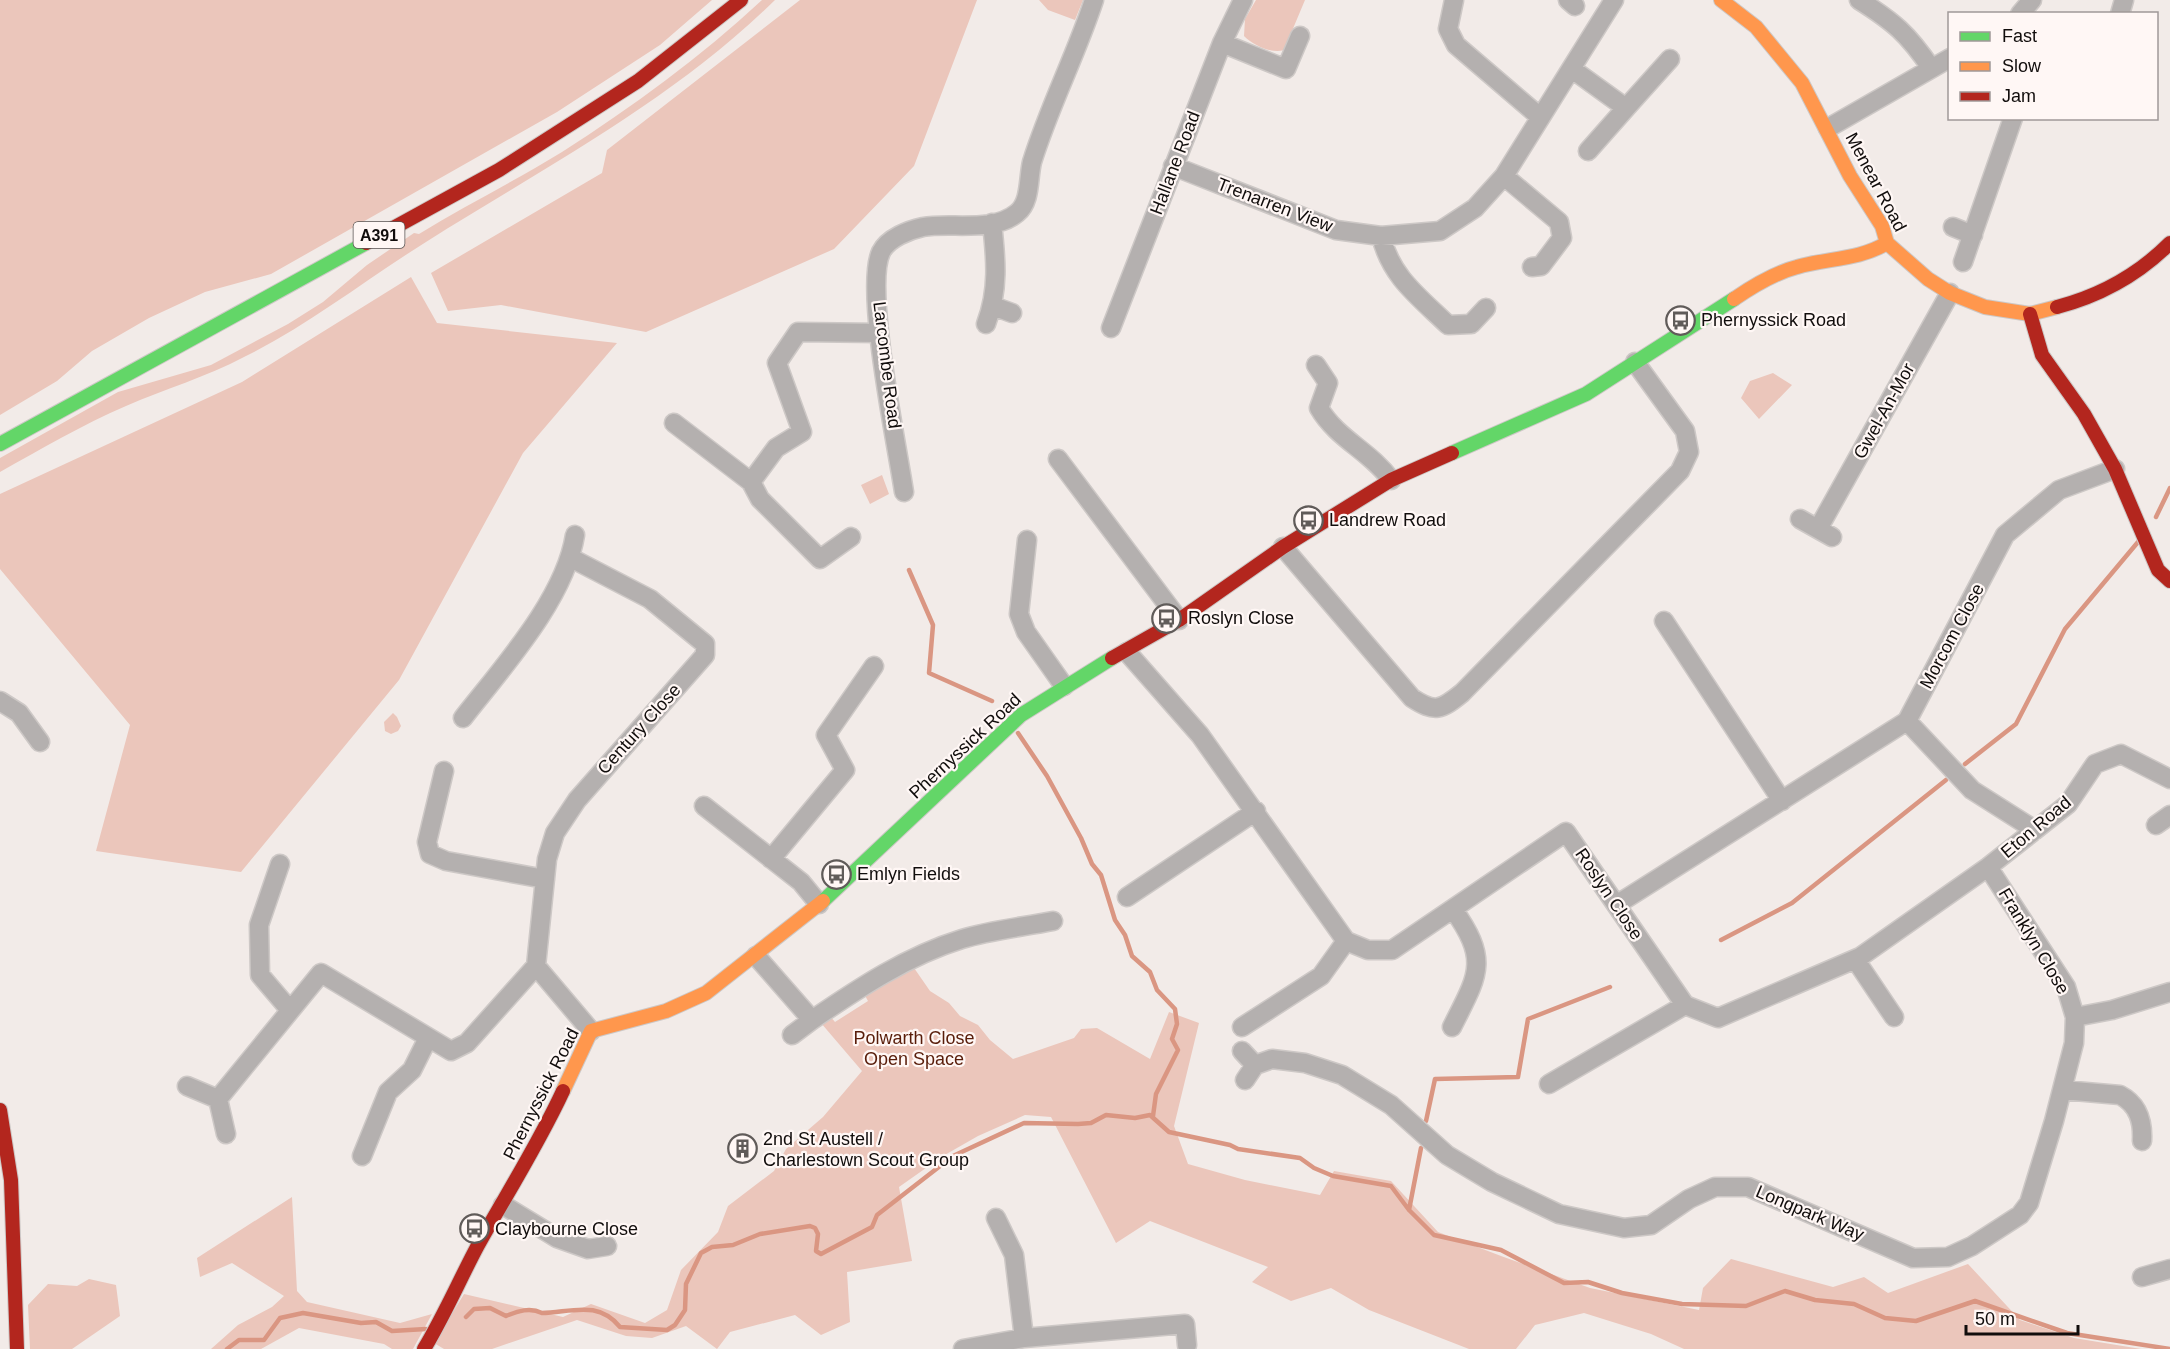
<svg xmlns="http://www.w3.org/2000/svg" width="2170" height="1349" font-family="Arial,sans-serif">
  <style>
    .green { fill: #ebc6bb }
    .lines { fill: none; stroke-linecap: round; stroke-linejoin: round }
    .stream { stroke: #da9682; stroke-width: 4.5 }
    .street-casing { stroke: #cdc8c6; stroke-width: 21 }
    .fast-casing { stroke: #cdc8c6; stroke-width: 16 }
    .slow-casing { stroke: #cdc8c6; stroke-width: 16 }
    .jam-casing { stroke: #cdc8c6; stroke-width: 16 }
    .street { stroke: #b4b0af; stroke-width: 18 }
    .fast { stroke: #63d668; stroke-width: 14 }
    .slow { stroke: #ff974d; stroke-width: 14 }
    .jam { stroke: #b3261e; stroke-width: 14 }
    .labels { text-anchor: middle; stroke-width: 4.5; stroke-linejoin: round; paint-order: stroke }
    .shield { fill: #fff7f5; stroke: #585352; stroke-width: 1.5 }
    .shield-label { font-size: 16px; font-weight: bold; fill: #110d0c }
    .street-label { font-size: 18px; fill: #110d0c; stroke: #fff7f5 }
    .poi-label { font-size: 18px; fill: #110d0c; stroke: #fff7f5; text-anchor: start }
    .park-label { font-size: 18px; fill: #591d0a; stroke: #fff7f5 }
  </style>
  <rect width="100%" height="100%" fill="#f2ebe8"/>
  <path class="green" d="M0,0H712L660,45L557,112L271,274L205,292L149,318L92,351L57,381L0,415Z
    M762,0H775C672,101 547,166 426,242C365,280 309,325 244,357C206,377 165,389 126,406C82,425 41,449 0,472V458L118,392L211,365L288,324L323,302L367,265L414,233L419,234C466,205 515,181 562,152C632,107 701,57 762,0Z
    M800,0H977L914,166L834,249L646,332L501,305L448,311L431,273L602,173L607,150Z
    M1039,0H1083L1075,20L1048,10Z
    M1256,0H1305L1284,50C1271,54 1253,45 1244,36L1245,19Z
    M411,277L437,323L617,343L523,453L399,680L241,872L96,851L130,725L0,569V494L242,382Z
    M1773,373L1792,385L1759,419L1741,398L1750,381Z
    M882,475L889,494L870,504L861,485Z
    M393,713L397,717L401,726L398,731L391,734L385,731L384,722Z
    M912,965L930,991L949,1003L960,1016L978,1025L990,1040L1013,1059L1074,1038L1081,1029L1097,1028L1150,1059L1169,1012L1199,1023L1174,1126L1188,1164L1245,1180L1320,1195L1334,1171L1391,1181L1438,1232L1501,1256L1590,1288L1699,1310L1703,1288L1731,1259L1833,1287L1864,1277L1888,1293L1968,1264L2020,1320L2074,1338L2141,1349H1684L1651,1334L1584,1313L1535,1325L1516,1349H1469L1369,1310L1331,1288L1291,1301L1252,1282L1268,1267L1150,1221L1116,1243L1051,1117L1025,1115L978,1136L943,1156L899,1187L912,1261L847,1272L850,1322L821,1335L795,1315L730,1332L717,1349L686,1326L652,1338L626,1336L577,1320L492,1349H444L434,1343L464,1294L563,1317L591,1304L645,1323L667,1310L681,1270L718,1232L728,1206L774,1171L786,1149L823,1117L862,1071L821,1023L830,1016L835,1022L868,1001L863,992Z
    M292,1197L297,1291L307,1302L400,1323L432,1314L413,1349H392L384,1344L299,1328L261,1349H211L238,1325L272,1307L284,1296L232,1263L200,1277L197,1258Z
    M89,1279L116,1285L120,1316L72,1349H30L28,1305L48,1284L77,1286Z"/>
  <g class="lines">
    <path class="stream" d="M2156,517L2170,488
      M909,570L933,625L929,673L992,701
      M1018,733L1047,776L1081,838L1092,864L1101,875L1115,920L1125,935L1132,956L1150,972L1157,990L1175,1009L1177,1024L1172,1039L1178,1050L1156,1094L1153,1116
      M1965,764L2016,724L2065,629L2138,542
      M1721,940L1792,903L1946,780
      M1426,1121L1435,1079L1518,1077L1528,1019L1610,987
      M1409,1210L1421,1148
      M466,1317L474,1309L490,1308L506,1316C518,1311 530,1307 542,1313C572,1312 598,1300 620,1327L667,1330L675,1325L685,1310L686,1284L701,1253L712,1247L733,1245L760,1234L810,1226L815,1228L818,1234L816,1251L821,1254L872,1227L877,1215L953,1156L1024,1123L1078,1124L1091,1123L1106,1115L1135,1118L1150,1115L1169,1132L1230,1145L1238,1149L1300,1158L1314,1168L1333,1176L1391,1186L1409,1210L1434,1235L1501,1250L1564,1283L1588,1282L1622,1293L1682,1304L1746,1306L1785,1291L1815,1300L1854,1304L1885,1318L1916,1321L1975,1301L2067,1333L2170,1349
      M227,1349L239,1340H264L280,1318L303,1313L361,1323L376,1322L392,1331L426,1329"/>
    <defs>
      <path id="street" d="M1454,0L1448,29L1456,45L1540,117
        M1568,0L1575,6
        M1859,0C1894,22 1908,34 1931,68
        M2020,14L2032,0
        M2120,14L2124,0
        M1222,43L1286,69L1300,36
        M1572,69L1626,108L1670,59
        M1828,128L1950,58
        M1588,151L1626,108
        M1173,166L1336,230L1381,236L1440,231L1475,208L1504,176L1614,0
        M1504,176L1559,222L1562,238L1541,266L1532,267
        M1953,227L1973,235
        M1381,236C1391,277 1418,296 1448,325L1471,324L1486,308
        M1963,262L2013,118
        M993,306L1012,313
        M986,324C999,290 996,259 992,223
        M1111,328L1222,43L1243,0
        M1316,365L1328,383L1319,408C1337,439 1370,451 1391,480
        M674,423L751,482
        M1058,459L1179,620
        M904,492C897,445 864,288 881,252C888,238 909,230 923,227C951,222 993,233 1017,213C1031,202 1028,178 1032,162C1049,107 1076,55 1094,0
        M1800,519L1832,537
        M1818,529L1950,293
        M851,537L820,559L760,499L751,482L776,448L802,432L777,363L798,332L879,333
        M1027,540L1019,614L1026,632L1064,686
        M1283,547L1412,698C1435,713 1441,710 1462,693L1680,471L1689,452L1685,431L1635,362
        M571,558L650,599L705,644V655L577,800L555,833L547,859L536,966L591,1031
        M1664,621L1782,801
        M1127,652L1200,735L1346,941L1368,950H1392L1566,832L1685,1005L1718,1018L1860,957L1988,867L2068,804L2095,764L2121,754L2170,779
        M0,701L19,713L40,742
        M463,718C502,668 565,599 575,535
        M1907,721L1972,790L2035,830
        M444,771L427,842L430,854L446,861L545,879
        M704,806L801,882L819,904
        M2156,825L2170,815
        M771,859L845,770L826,735L874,666
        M280,864L259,925L260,975L289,1009
        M1127,897L1256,811
        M1616,905L1907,721L2005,535L2059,490L2115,469
        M756,956L812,1020C859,988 907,956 962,939C991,930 1023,927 1053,921
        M1855,959L1894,1017
        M2075,1017L2112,1010L2170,992
        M1242,1027L1321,976L1346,941
        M1452,1027C1478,975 1490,961 1453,909
        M792,1035L812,1020
        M1242,1051L1255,1065
        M1245,1080L1255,1065L1272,1059L1305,1063L1342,1075L1391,1105L1447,1155L1492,1182L1559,1214L1624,1228L1651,1225L1689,1199L1715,1187H1748L1913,1258L1948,1257L1972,1246L2020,1215L2029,1203L2054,1121L2074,1043L2075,1017L2066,987L1988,867
        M1549,1084L1685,1005
        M187,1086L218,1099
        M2063,1090L2120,1095C2139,1105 2143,1122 2142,1141
        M226,1134L218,1099L321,973L451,1051L467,1043L536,966
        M362,1156L388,1092L412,1070L428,1038
        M503,1205L557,1238L588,1249L607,1246
        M996,1218L1014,1255L1024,1338
        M2142,1277L2170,1269
        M963,1349L1024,1338L1185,1324L1187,1345"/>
      <path id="fast" d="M0,444L366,243
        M1452,453L1586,394L1734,299
        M823,901L1021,715L1112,658"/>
      <path id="slow" d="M1721,0L1756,27L1802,83L1850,176L1882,226L1887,243L1928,279L1950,293L1985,307L2030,314L2057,307
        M1734,299C1753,286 1774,273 1797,267C1827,258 1859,260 1887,243
        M563,1091L591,1031L666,1011L706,993L823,901"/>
      <path id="jam" d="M366,243L499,170L638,81L741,0
        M2057,307C2099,296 2139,274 2170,243
        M2030,314L2042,355L2084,414L2115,469L2158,570L2170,581
        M1112,658L1179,620L1283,547L1391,480L1452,453
        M0,1110L11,1180L17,1349
        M424,1349C444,1316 459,1281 477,1247C506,1195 538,1145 563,1091"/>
    </defs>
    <use href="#street" class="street-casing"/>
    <use href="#fast" class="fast-casing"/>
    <use href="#slow" class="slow-casing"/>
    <use href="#jam" class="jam-casing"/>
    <use href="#street" class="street"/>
    <use href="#fast" class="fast"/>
    <use href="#slow" class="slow"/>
    <use href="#jam" class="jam"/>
  </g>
  <defs>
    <symbol id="bus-ring" viewBox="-11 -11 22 22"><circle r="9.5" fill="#fff7f5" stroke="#605b59" stroke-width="1.5"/><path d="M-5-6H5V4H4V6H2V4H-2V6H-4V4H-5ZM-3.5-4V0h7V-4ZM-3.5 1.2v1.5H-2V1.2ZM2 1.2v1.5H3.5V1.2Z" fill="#605b59"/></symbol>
    <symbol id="building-ring" viewBox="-11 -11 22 22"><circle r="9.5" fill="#fff7f5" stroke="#605b59" stroke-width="1.5"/><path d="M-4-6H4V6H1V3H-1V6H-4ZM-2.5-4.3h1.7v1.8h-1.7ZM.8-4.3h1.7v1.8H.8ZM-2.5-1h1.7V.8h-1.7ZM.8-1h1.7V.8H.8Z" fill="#605b59"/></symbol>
  </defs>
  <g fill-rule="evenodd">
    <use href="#bus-ring" x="1664" y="304" width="33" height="33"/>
    <use href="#bus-ring" x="1292" y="504" width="33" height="33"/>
    <use href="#bus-ring" x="1150" y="602" width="33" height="33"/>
    <use href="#bus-ring" x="820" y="858" width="33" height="33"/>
    <use href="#building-ring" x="726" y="1132" width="33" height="33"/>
    <use href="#bus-ring" x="458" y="1212" width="33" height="33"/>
  </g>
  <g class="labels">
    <rect class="shield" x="353.5" y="222" width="51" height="26" rx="4.5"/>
    <g class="shield-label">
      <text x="379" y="241">A391</text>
    </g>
    <g class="street-label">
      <text transform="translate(1175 163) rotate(-69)" y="6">Hallane Road</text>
      <text transform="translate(1876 182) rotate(62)" y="6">Menear Road</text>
      <text transform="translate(1275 205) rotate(21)" y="6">Trenarren View</text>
      <text transform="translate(887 365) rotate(83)" y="6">Larcombe Road</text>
      <text transform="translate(1884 411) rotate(-61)" y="6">Gwel-An-Mor</text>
      <text transform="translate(1952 636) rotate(-62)" y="6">Morcom Close</text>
      <text transform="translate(639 729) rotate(-48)" y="6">Century Close</text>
      <text transform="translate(965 746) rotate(-43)" y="6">Phernyssick Road</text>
      <text transform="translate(2036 827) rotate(-40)" y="6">Eton Road</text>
      <text transform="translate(1609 894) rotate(56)" y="6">Roslyn Close</text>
      <text transform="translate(2034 941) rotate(59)" y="6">Franklyn Close</text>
      <text transform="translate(541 1094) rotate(-63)" y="6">Phernyssick Road</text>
      <text transform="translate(1810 1213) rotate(23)" y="6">Longpark Way</text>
    </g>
    <g class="poi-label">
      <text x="1701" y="326">Phernyssick Road</text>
      <text x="1329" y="526">Landrew Road</text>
      <text x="1188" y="624">Roslyn Close</text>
      <text x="857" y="880">Emlyn Fields</text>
      <text x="763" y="1145">2nd St Austell /<tspan x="763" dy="21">Charlestown Scout Group</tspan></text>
      <text x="495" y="1235">Claybourne Close</text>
    </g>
    <g class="park-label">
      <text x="914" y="1044">Polwarth Close<tspan x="914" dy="21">Open Space</tspan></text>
    </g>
  </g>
  <rect x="1948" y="12" width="210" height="108" fill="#fff7f5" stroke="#a09998" stroke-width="1.5"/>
  <rect x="1960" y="32" width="30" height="9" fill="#63d668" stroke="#a09998" stroke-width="1.5"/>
  <text x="2002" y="42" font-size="18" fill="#110d0c">Fast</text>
  <rect x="1960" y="62" width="30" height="9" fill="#ff974d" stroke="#a09998" stroke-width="1.5"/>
  <text x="2002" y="72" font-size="18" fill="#110d0c">Slow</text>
  <rect x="1960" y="92" width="30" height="9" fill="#b3261e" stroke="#a09998" stroke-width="1.5"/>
  <text x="2002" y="102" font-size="18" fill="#110d0c">Jam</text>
  <path d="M1966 1325v9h112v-9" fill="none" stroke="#110d0c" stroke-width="3"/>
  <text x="1975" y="1325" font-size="18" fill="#110d0c" stroke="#fff7f5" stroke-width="4.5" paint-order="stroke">50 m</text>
</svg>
